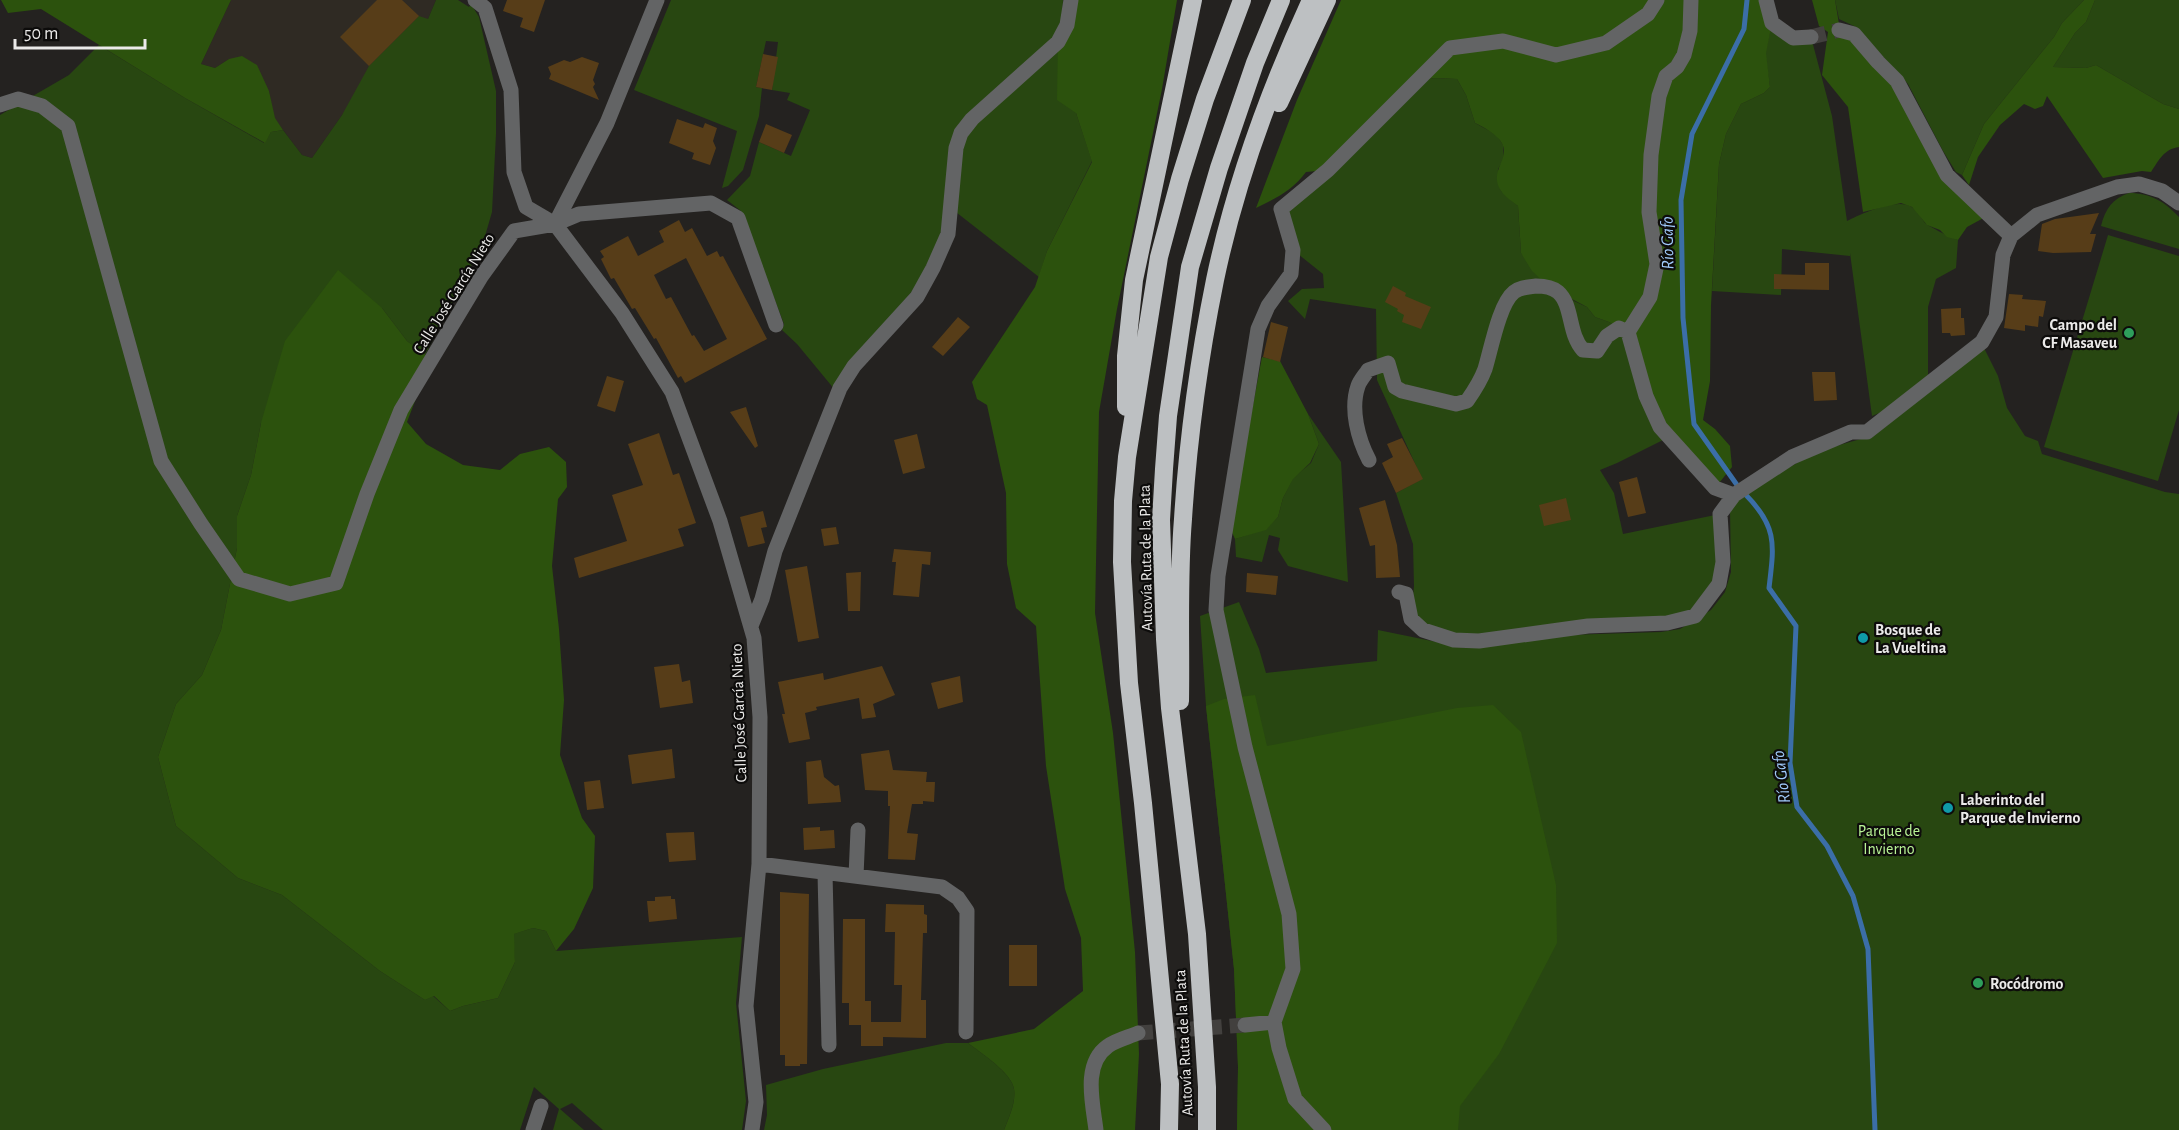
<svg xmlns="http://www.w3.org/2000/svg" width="2179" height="1130" font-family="'Alegreya Sans',sans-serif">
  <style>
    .built { fill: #2f2a23 }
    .green { fill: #284711 }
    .forest { fill: #2c520d }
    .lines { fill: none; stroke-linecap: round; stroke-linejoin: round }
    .stream { stroke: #3b6ea7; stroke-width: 5 }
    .building { fill: #573d18; fill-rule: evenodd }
    .minor-tunnel { stroke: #42403e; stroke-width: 15; stroke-dasharray: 15 8; stroke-linecap: butt }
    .minor { stroke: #636465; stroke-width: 15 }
    .highway { stroke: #bdc0c2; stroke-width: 18 }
    .leisure-dot { fill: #2e9e5b; stroke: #0d0c0b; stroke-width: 2 }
    .culture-dot { fill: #0f9aa8; stroke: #0d0c0b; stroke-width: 2 }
    .labels { text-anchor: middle; stroke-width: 4.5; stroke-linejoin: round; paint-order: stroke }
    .street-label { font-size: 16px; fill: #ebeae9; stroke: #0d0c0b }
    .poi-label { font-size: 16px; font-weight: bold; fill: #ebeae9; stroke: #0d0c0b; text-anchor: start }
    .park-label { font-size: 16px; fill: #b9f496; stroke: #0d0c0b }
    .water-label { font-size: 18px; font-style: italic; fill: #a0cafa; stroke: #0d0c0b }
  </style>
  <rect width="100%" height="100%" fill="#242220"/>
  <path class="built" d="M231,0H436L428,19L342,115L312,158L302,155L274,118L269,91L229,59L215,68L201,64Z"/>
  <path class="green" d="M436,0H458L469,7L471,4L479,17L496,91V134L492,212L483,243L425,355L407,341L382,308L261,423L251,475L237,516V548L221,630L202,675L176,704L158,757L176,826L238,878L282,895L380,971L425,1000L433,996L450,1011L463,1006L498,998L515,962L513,934L533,928L546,931L556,951L742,937L736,1003L746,1101L742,1130H603L572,1103L560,1109L584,1130H553L559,1109L534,1087L520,1130H0V115L69,75L99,45L185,98L264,143L271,132L283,130L302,155L312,158L342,115L369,66L419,16L428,19Z
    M671,0H1063L1062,18L1059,31L955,133L939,245L924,276L835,390L797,344L782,330L784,324L741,211L727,200L750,176L759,142L791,156L810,110L787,100L790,93L772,90L778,42L766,41L756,87L762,88L759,116L743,170L728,186L722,188L737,131L634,90Z
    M1835,0H2084L2062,23L2054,37L1984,124L1962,175L1956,172L1943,151L1908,84L1856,27L1839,19Z
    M2095,0H2179V109L2163,104L2096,65L2086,68L2053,67L2075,33L2086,22Z
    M1772,23L1811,37L1832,116L1847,221C1861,214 1899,196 1913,208C1918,212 1921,218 1925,223C1930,227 1951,238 1958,240L1956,268L1936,279L1928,307V375L1884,411L1872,416L1850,253V256L1782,249L1781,295L1712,291L1719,164L1726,134L1741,104L1764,93L1770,87L1765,53Z
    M1058,42L1076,113L1092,161L1047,251L1039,277L952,209L961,133Z
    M1434,78L1457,79L1466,95L1475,123L1497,135L1503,145L1504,159L1498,169L1501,191L1518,206L1521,253L1574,301L1587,307L1595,317L1609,322L1619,328L1669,437L1617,463L1600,470L1614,493L1623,534L1720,514L1723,562L1695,616L1479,641L1411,619L1414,586L1413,544L1396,493L1422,479L1377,380L1376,309L1310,299L1305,319L1288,301L1302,289L1324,288L1323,274L1293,250L1281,209L1415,82Z
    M2129,193C2151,193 2165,202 2179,217V249L2101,226C2105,209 2113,198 2129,193Z
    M2108,235L2179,256V410L2158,481L2044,447Z
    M1984,348L1998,376L2007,408L2025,436L2038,441L2042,454L2165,492L2179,494V1130H1237L1238,1067L1234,969L1206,706L1200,616L1239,602L1259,649L1266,673L1377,661L1378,630L1466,648L1567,635L1661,632L1680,629L1711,610L1725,592L1731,572L1730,510L1744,493L1818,451L1875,435Z
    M1308,414L1341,462L1348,582L1288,566L1278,550L1280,538L1269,535L1262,562L1236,557L1235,539L1266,529L1278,517L1283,498L1293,478L1311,463L1319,444Z
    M946,1043H968C981,1053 1012,1073 1014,1089C1016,1103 1009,1117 1004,1130H764L767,1115L766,1085L823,1069Z"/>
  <path class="forest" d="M1,0H231L201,64L215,68L229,59L242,56L257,65L269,91L275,118L283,130L271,132L265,143L185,98L41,9L8,13Z
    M1071,0H1177L1162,89L1117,309L1099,412L1095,613L1113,733L1135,952L1139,1054L1135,1130H1004C1009,1117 1016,1103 1014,1089C1012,1073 981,1053 968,1043L1034,1029L1083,991L1081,938L1065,889L1046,766L1036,626L1016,608L1007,564L1006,493L987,405L977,399L972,382L1035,287L1047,251L1092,162L1076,113L1057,100L1058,42Z
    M1341,0H1766L1772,23L1766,53L1770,87L1764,93L1741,104L1726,134L1719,164L1711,305L1710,381L1703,420L1715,429L1730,446L1732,467L1715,488L1660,427L1619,328L1609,322L1595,317L1587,307L1549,287L1532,271L1521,253L1518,206C1513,202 1505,197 1501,191C1483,164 1533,151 1475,123L1466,95L1457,79L1434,78L1415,82L1328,170L1306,172C1293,190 1275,199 1256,208L1297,100Z
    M1812,0H1835L1840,30L1878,62L1939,163L1989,215L1967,227L1958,240L1947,237L1940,230L1927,225L1912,207L1901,203L1863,212L1848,107L1822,75L1828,32L1819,26Z
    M2084,0H2095L2086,22L2075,33L2053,67L2086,68L2096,65L2163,104L2179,109V147C2164,149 2159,160 2151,172L2142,171L2103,178L2047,96L2043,106L2035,109L2024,104L2000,125L1978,157L1969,185L1962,175L1984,124L2054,37L2062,23Z
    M338,270L382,308L407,341L431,359L407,422L426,444L463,465L500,470L520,454L549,447L566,462L567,487L558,499L552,566L559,629L564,700L560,755L582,818L595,836L593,888L574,929L556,951L546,931L533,928L514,934L515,962L498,998L463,1006L450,1011L434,996L425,1000L380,971L282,895L238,878L176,826L158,757L176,704L202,675L221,630L237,548V516L251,475L261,423L285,341Z
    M1262,357L1280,361L1308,414L1319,444L1310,463L1293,479L1283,498L1278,517L1266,530L1235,539L1230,528Z
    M1255,695L1267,746L1457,708L1493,705L1521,732L1556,885L1557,943L1499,1054L1460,1106L1458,1130H1237L1238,1067L1234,969L1206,706L1224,699Z"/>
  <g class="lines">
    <path class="stream" d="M1737,485L1694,424L1683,318L1681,200L1692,134L1744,29L1747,0
      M1745,494C1778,527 1774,545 1769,588L1796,626L1790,763L1797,807L1827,846L1853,896L1868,949L1875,1130"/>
  </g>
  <path class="building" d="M377,0H402L419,16L369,66L340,37Z
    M507,0H545L534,32L520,27L523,18L503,11Z
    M763,54L778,57L772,90L756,87Z
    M582,57L599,63L593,80L595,84L593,87L599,100L549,79L551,74L548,67L564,60L570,62Z
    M677,119L703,128L705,123L717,128L713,141L716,148L710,165L692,159L694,153L669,143Z
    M766,124L792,135L784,153L759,142Z
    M2099,213L2090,234H2096L2091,252L2053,253L2038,251L2042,224L2055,219Z
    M679,220L685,232L692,228L707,256L717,251L720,257L723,256L767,339L685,383L681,376L678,378L656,338L654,339L635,308L632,309L614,278L611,279L601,259L604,257L600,251L628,236L638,256L664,242L659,231ZM686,258L727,339L704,351L694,335L692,336L671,297L666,299L654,275Z
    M1805,263H1829V290L1774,289V274L1805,275Z
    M1393,286L1406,293L1405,296L1431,307L1421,329L1402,322L1404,315L1397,311L1398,309L1385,302Z
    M2009,294L2023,295L2022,299L2046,301L2043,317L2039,316L2038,327L2025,325V331L2004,328Z
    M1961,308V318H1964L1965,335L1951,336L1950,333H1942L1941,309Z
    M958,317L970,327L943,356L932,347Z
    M1271,322L1288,327L1280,362L1263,357Z
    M1812,372H1835L1837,400L1814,401Z
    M607,376L624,381L615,412L597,406Z
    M746,407L758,446L755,448L730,412Z
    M659,433L673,475L679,473L696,523L678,529L684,546L579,578L574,558L627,541L612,495L643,485L628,444Z
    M917,434L925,468L903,474L894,440Z
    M1402,438L1423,479L1396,493L1382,463L1393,457L1387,444Z
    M1637,477L1646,513L1628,517L1619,482Z
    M1566,498L1571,520L1544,526L1539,505Z
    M1385,500L1397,545L1400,577L1376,578L1375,545L1370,546L1359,508Z
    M763,511L767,527L761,528L765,543L748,547L740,517Z
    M836,527L839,544L824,546L821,529Z
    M894,549L931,552L930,565L922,564L919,597L893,595L896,562H892Z
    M807,566L819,638L798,642L785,570Z
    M861,572L860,611H848L846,573Z
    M1247,573L1278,576L1276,595L1246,592Z
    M679,664L682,682L690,680L693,703L660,708L654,667Z
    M882,666L895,695L873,704L876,717L862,719L859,698L816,707L817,710L805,713L810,739L789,743L782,714H785L778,682L823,673L824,680Z
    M960,676L963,702L938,709L931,683Z
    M672,749L675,778L632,784L628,755Z
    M889,750L893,770L927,772L926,782H935L934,802L923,801V804H912L907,833L918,834L915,860L888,859L890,806H888V791L865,790L861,754Z
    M821,760L824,777L835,786L839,785L841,802L808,804L806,762Z
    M600,780L604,808L587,810L584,782Z
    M820,827V831L834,830L835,848L804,850L803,828Z
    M694,832L696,860L669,862L666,833Z
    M780,892L809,894L807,1064H800V1066H785V1055H780Z
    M671,896V899H675L677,919L649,922L647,901H655V897Z
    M886,904L924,905V914L927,915V933H923L921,1000H926V1038L883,1037V1046H861V1025H849V1003H842L843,919H865V1001H871V1022H901L902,985H894L895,932H885Z
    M1009,945H1037V986H1009Z"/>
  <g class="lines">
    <path class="minor-tunnel" d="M1811,37L1839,30
      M1138,1033L1245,1025"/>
    <path class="minor" d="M475,0L485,8L511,90L514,172L526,207L555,224L607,123L657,0
      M1766,0L1772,23L1793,38L1811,37
      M1839,30L1854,34L1878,62L1897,81L1947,175L2011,236
      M0,105L18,99L42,106L68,126L161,461L201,524L239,579L290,594L336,583L367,494L401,410L481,277L514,231L555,224L622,313L672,392L720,521L754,638L760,717L759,864L746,1006L756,1102L752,1130
      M555,224L579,214L711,203L738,218L776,325
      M1628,332L1650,297L1657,264L1649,212L1651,155L1659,96L1666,76L1677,67L1684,55L1690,31L1691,0
      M1369,460C1358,439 1350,409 1358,386C1360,380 1365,375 1368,370L1388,363L1395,387L1402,391L1456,404L1467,401C1474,391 1481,380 1485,369C1491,350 1499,304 1514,292C1520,287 1528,287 1536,286C1544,286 1552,287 1558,292C1573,305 1568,334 1583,350L1597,351L1607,336L1619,328L1628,332L1646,396L1660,427L1715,488L1734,495
      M1399,592L1406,594L1411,619L1423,630L1454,640L1479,641L1588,626L1667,623L1695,616L1719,584L1723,562L1720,514L1734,495L1792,457L1851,432H1867L1982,342L1996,317L2003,255L2011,236L2037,215L2117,187L2139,184L2162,191L2179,203
      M751,626L762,599L775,551L840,388L854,366L917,297L933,268L948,234L956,148L961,133L972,119L1058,42L1067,25L1071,0
      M759,864L942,887L958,898L967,911L966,1032
      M825,873L829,1045
      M856,876L858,830
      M1245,1025L1274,1022
      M533,1130L541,1106
      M1096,1130C1093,1104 1082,1064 1108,1046C1116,1040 1129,1037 1138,1033
      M1324,1130L1295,1099L1279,1048L1274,1022L1293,969L1289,914L1245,747L1216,610L1218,576L1258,329L1268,306L1291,274L1293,250L1281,209L1328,170L1450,48L1503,41L1556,55L1606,43L1648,14L1657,0"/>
    <path class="highway" d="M1279,103L1327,0
      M1126,407V356L1134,280L1193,0
      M1180,701C1181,641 1178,579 1183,519C1188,439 1199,359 1215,280C1235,184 1270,89 1311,0
      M1169,1130L1170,1084L1143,803L1129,683L1122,562L1123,501L1127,457L1159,257L1180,179L1205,99L1242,0
      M1207,1130V1087L1197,934L1170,708L1165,639L1161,520L1164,469L1168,416L1190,267L1219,168L1255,63L1281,0"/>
  </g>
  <g class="leisure-dot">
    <circle cx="2129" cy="333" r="6"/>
    <circle cx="1978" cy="983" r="6"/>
  </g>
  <g class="culture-dot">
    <circle cx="1863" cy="638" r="6"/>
    <circle cx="1948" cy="808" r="6"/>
  </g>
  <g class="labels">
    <g class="street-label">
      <text transform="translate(453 293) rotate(-58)" y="6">Calle José García Nieto</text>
      <text transform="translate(1145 558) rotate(-91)" y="6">Autovía Ruta de la Plata</text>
      <text transform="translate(738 713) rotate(-92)" y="6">Calle José García Nieto</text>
      <text transform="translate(1183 1043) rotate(-93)" y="6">Autovía Ruta de la Plata</text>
    </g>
    <g class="poi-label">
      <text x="2117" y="330" text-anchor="end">Campo del<tspan x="2117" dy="18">CF Masaveu</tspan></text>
      <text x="1875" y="635">Bosque de<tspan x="1875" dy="18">La Vueltina</tspan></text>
      <text x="1960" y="805">Laberinto del<tspan x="1960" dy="18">Parque de Invierno</tspan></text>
      <text x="1990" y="989">Rocódromo</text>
    </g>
    <g class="park-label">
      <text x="1889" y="836">Parque de<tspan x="1889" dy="18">Invierno</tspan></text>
    </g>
    <g class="water-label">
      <text transform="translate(1667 243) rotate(-91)" y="6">Río Gafo</text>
      <text transform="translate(1781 777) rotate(-97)" y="6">Río Gafo</text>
    </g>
  </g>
  <path d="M15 39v9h130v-9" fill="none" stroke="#ebeae9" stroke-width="3"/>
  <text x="24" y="39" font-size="18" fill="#ebeae9" stroke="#0d0c0b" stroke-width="4.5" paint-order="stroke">50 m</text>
</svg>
